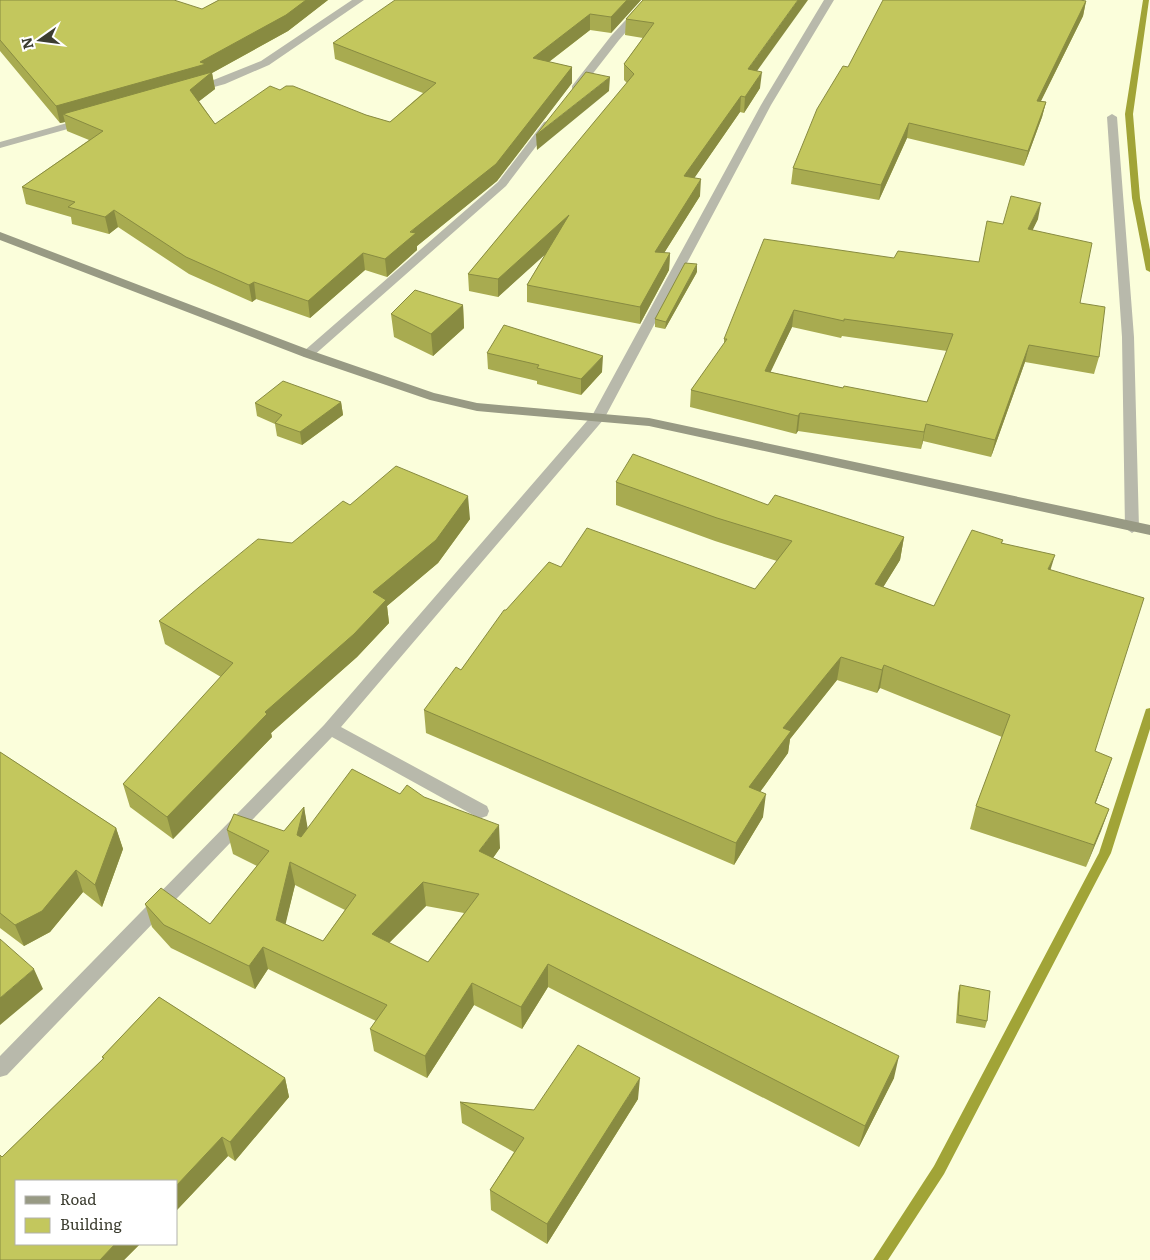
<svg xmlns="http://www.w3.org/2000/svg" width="1150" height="1260" font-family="Literata,serif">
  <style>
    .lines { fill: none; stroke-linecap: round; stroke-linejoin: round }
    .stream { fill: #a1a437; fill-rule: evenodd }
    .street { fill: #b8b9ab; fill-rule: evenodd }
    .secondary { fill: #989a84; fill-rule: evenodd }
    .wall { fill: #a8ab50; fill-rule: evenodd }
    .shaded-wall { fill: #888b41 }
    .building { fill: #c3c75d; stroke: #888b41; fill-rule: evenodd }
  </style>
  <rect width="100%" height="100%" fill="#fbfedb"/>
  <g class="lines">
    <path class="stream" d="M1143,0H1149L1133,114L1140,198L1150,250V272L1146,270L1132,198L1125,114Z
      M1150,708V729L1111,853L944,1174L888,1260H873L934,1166L1099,853L1145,712L1146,709Z"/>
    <path class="street" d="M352,0H364L269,65L225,84L196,92L191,89L261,61Z
      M644,0H654L619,40L580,90H572V86L611,36Z
      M824,0H834L771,105L604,419L341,727L487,806L489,811L487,816L481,818L475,816L332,737L7,1075L0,1077V1056L324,725L593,414L761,105Z
      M1112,114L1117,117L1134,337L1139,528L1132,533L1125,528L1122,337L1107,117Z
      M85,118L89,119V123L0,148V142Z
      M548,121L553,124L506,186L312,357H304L302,354L304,351L498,182L544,122Z"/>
    <path class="secondary" d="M0,232L312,351L434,393L477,403L649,418L1150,525V535L649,426L477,411L430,400L304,357L0,240Z"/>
  </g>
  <path class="wall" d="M0,0L202,9L219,0H328L288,31L212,73L215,89L199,101L215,124L280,90L390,122L423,93L335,59L333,43L641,0L611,33L590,30L549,62L572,67V83L497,181L417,246V250L387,277L365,270L310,318L256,299L252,302L189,274L118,227L109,234L72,224L71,217L26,204L22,187L89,140L67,131L65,122L60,123L0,51Z
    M643,0L757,71L760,88L744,113L740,112L694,178L700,196L664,253H670L669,270L640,324L527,302V285L546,253L498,297L469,291L468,274L627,83L624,80V64L643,38L625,35L626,19Z
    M1086,1L1083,16L1041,101L1046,102L1042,117L1024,166L907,138L879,200L791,184L793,168L848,67Z
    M1038,219L1032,230L1080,303L1099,357L1094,374L1025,362L991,457L923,441L921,449L798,431L796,434L690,407L691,390L724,345V339L894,258L979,262L1003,224ZM792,327L841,338L842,336L947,351L927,402L843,388L770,372Z
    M697,272L665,329L655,327V319Z
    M463,305L464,328L433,356L394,337L391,314Z
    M487,353L602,372L581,395L537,384V381L488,369Z
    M341,402L343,415L302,445L277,436L275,424L257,416L255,403Z
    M616,482L768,505L904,537L900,560L883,587L934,606L1003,540L1002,543L1051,570L1095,751L1104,781L1095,803L1109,809L1086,867L970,829L976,806L1002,737L880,688L877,693L837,680L790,739L788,753L760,792L763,817L734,865L426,733L424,710L461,670L506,610L561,567L755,589L777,561L715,541L616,505Z
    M350,505L470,519L438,563L387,606L389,623L357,657L271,733L272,737L173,839L130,807L123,784L221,677L165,644L159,621L292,543Z
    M0,752L116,828L123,849L102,907L83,892L50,932L24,946L0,928Z
    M304,807L307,828L500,848L493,858L894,1078L859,1147L548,987L522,1029L474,1005L427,1078L374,1051L370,1029L376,1021L268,969L255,989L171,948L152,927L145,904L210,924L257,866L233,854L227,830L284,831ZM295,885L345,910L323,941L285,924ZM426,906L464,913L428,962L389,943Z
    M960,985L987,1021L985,1028L956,1023L958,993Z
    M159,997L285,1078L289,1097L235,1161L228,1156L176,1211V1181H16V1244H140L124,1260H0V1155L2,1157L103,1059L102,1057Z
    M638,1099L547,1244L491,1210L490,1190L514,1152L462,1123L460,1102L534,1110Z"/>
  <path class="shaded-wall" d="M306,0H328L288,31L212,73L215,89L193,106L63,114L65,122L60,123L56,106L200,62Z
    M627,0H641L611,33V17Z
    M798,0H808L747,85L748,69Z
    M1086,1L1083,16L1034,115L1037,101Z
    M590,14V30L533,74V58Z
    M572,67V83L497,181L417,246V250L387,277L385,259Z
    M762,72L760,88L744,113L745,97Z
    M610,77L609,91L537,150L536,135Z
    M741,96L740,112L684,193V176Z
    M1046,102L1042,117L1024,166L1028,151Z
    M909,123L907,138L879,200L881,185Z
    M701,179L700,196L654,269L655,252Z
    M1041,203L1038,219L1025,246L1028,229Z
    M114,210L118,227L109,234L105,217Z
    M569,215V233L498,297V279Z
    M363,253L365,270L310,318L308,301Z
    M670,253L669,270L640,324V307Z
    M697,264V272L665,329L666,322Z
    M254,282L256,299L252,302L249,285Z
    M463,305L464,328L433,356L431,334Z
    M794,310L792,327L763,388L765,371Z
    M1029,345L1025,362L991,457L995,440Z
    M603,356L602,372L581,395V379Z
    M341,402L343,415L302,445L300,432Z
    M800,413L798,431L796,434L798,416Z
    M926,424L923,441L921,449L924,432Z
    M468,496L470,519L438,563L387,606L389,623L357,657L271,733L272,737L173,839L167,817L265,712L373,592Z
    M904,537L900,560L871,607L875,584Z
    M1055,555L1048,578V569Z
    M841,657L837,680L790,739L788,753L747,810L749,787L783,728Z
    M884,665L880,688L877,693L882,670Z
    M1112,758L1104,781L1087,826L1095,803Z
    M766,794L763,817L734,865L736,843Z
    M304,807L308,830L301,859L297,835Z
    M1109,809L1101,831L1086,867L1094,845Z
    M499,825L500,848L481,875L479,851Z
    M116,828L123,849L102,907L95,885Z
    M290,862L295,885L281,943L276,920Z
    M76,870L83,892L50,932L24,946L15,925Z
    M423,882L426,906L375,957L372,934Z
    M263,947L268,969L255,989L249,966Z
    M548,964V987L522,1029L521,1007Z
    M34,969L43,989L0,1025V998Z
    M472,983L474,1005L427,1078L425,1056Z
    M899,1056L894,1078L859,1147L865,1126Z
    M285,1078L289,1097L235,1161L230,1142Z
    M640,1078L638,1099L547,1244V1224Z
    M222,1137L228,1156L176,1211V1186Z
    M115,1244H140L124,1260H100Z"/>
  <path class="building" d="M0,0H174L202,9L219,0H306L286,15L200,62L206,64L56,106L0,40Z
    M395,0H627L611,17L590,14L533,58L572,67L496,164L410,232L416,233L385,259L363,253L308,301L254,282L249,285L186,257L114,210L105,217L68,207L75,202L22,187L103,131L63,114L212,72L190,90L215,124L270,86L280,90L286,86H293L366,115L390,122L436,83L333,43Z
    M643,0H798L748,69L762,72L745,97L741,96L684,176L701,179L655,252L670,253L640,307L527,285L569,215L498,279L468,274L634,74L624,64L654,23L626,19Z
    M883,0H1080L1086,1L1037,101L1046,102L1028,151L909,123L881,185L793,168L817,109L843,66L848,67Z
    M586,72L610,77L536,135Z
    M1011,196L1041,203L1028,229L1092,243L1080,303L1105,307L1099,357L1029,345L995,440L926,424L924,432L800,413L798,416L691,390L727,339H724L764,239L894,258L898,251L979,262L987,221L1003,224ZM794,310L844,321V319L953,334L927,402L844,386L843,388L765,371Z
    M685,263L697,264L666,322L655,319Z
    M415,290L463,305L431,334L391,314Z
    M504,325L603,356L581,379L537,368L539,365L487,353Z
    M283,381L341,402L300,432L275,423L282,415L255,403Z
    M633,454L768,505L775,495L904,537L875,584L934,606L972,530L1003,540L1001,543L1055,555L1048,569L1144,598L1095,751L1112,758L1095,803L1109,809L1094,845L976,806L1010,715L884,665L882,670L841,657L783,728L791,731L749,787L766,794L736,843L424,710L456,667L461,670L504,610H506L549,562L561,567L587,528L755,589L792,541L717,518L616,482Z
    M396,466L468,496L436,540L373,592L386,600L354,634L265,712L267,714L167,817L123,784L233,663L159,621L198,588L258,539L292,543L343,501L350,505Z
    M0,752L116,828L95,885L76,870L42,911L15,925L0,913Z
    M352,769L400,794L407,785L424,797L499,825L479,851L899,1056L865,1126L548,964L521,1007L472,983L425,1056L370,1029L387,1005L263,947L249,966L164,925L145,904L161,888L210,924L269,851L227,830L234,814L284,831L304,807L297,835L301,837ZM290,862L356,895L323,941L276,920ZM423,882L479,894L428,962L372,934Z
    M0,939L34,969L0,998Z
    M960,985L990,991L987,1021L958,1015Z
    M159,997L285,1078L230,1142L222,1137L176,1186V1181H16V1244H115L100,1260H0V1155L2,1157L104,1058L102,1057Z
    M578,1045L640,1078L547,1224L490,1190L524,1138L460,1102L534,1110Z"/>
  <rect x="15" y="1180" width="162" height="65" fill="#ffffff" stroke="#b1b1ac"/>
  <rect x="25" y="1196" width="25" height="8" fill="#989a84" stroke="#b1b1ac"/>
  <text x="60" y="1205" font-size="15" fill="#3c3d30">Road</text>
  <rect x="25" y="1218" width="25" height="15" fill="#c3c75d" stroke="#b1b1ac"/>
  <text x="60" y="1230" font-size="15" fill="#3c3d30">Building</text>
  <g transform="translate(40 40) rotate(256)" stroke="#ffffff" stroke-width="4" paint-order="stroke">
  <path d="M0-4L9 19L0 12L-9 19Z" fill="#3c3d30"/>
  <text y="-8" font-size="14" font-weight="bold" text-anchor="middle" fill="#3c3d30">N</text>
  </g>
</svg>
